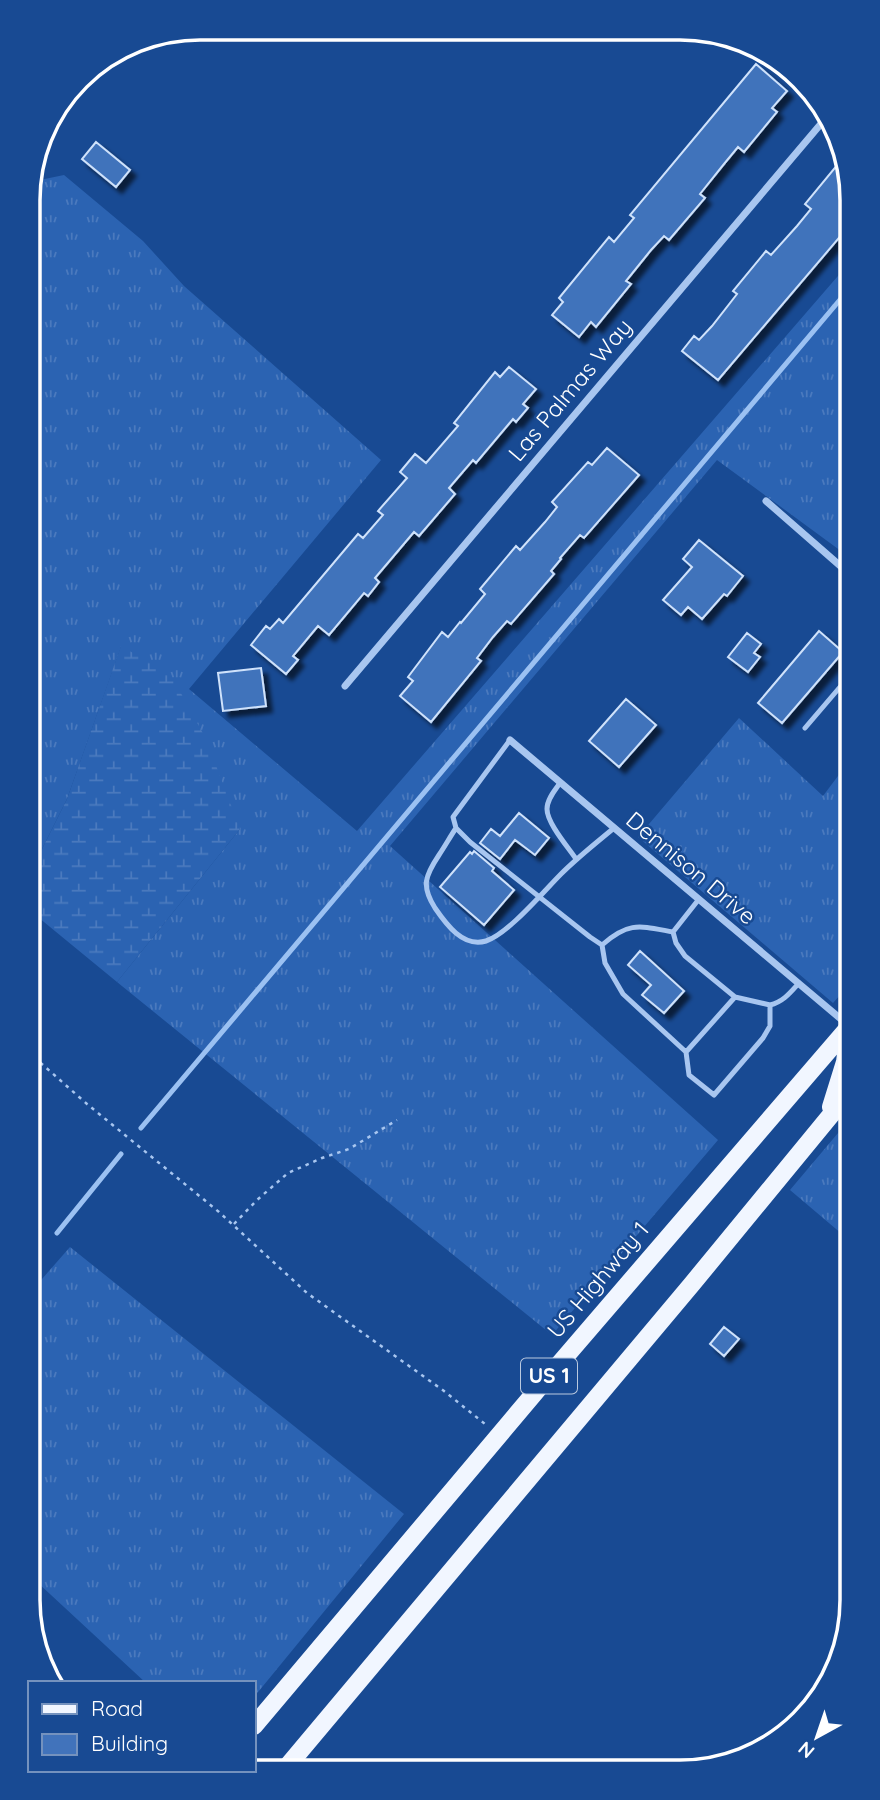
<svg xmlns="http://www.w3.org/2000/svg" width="880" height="1800" font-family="Quicksand,sans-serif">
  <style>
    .grass { fill: url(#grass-tufts) }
    .wetland { fill: url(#wetland-marsh) }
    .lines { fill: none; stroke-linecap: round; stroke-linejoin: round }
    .stream { stroke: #9bc1f2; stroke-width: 5 }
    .building { fill: #4173bb; stroke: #cfe2fb; stroke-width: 2; filter: url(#shadow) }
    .path { stroke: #a8c6f0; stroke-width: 2.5; stroke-dasharray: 3.5 5; stroke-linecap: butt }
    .lane { stroke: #a8c6f0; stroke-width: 5 }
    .street { stroke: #a8c6f0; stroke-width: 7 }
    .primary { stroke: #f1f6ff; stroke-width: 18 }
    .labels { text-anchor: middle; stroke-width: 5; stroke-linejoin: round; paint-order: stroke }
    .shield { fill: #184a93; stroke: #bac9df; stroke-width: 2 }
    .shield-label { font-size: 21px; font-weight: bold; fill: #fff }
    .street-label { font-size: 23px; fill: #fff; stroke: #184a93 }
    .rim { fill: none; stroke: #fff; stroke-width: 3.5 }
  </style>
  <defs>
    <pattern id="grass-tufts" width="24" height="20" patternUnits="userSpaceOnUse" patternTransform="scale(1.75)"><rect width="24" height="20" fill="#2b63b2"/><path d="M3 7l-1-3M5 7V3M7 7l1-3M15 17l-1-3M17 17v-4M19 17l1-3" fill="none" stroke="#4b7abe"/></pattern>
    <pattern id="wetland-marsh" width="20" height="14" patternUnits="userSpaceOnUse" patternTransform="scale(1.75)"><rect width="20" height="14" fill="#2b63b2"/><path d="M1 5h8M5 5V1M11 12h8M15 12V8" fill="none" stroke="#4b7abe"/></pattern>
    <filter id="shadow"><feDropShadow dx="6" dy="6" stdDeviation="2" flood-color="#0009"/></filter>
  </defs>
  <rect width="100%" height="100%" fill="#184a93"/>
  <path class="grass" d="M64,175L143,241L184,286L381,460L189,689L357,831L844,269V308L842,311L844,312L845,554L717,460L390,846L718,1140L552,1335L117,982L240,829L121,647L67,799L38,857L33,862L30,192L40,180Z
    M739,718L823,796L847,764L848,986L833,1003L638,837Z
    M849,1120V1240L790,1190Z
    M70,1247L404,1514L254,1697V1683H146L37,1582L35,1287Z"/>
  <path class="wetland" d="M121,646L171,675L206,739L240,829L117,982L33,913V862L38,857L67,799Z"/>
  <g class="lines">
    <path class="stream" d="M141,1128L844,295
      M57,1233L121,1154
      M35,1260L38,1257"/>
  </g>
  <path class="building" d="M756,64L787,91L772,108L777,112L744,152L738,147L724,164L700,194L705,198L669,240L664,236L651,250L626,281L631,284L596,327L591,322L579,337L552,315L563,302L559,298L609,237L614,242L634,218L630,215Z
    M96,142L130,170L116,187L82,159Z
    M843,158L844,232L718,380L682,351L694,336L699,340L712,326L737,294L733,291L766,251L771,255L797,226L811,209L805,204Z
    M509,367L536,389L523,404L528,408L516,422L513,419L476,463L473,460L449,488L455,494L419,536L414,532L392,558L375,578L379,582L368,596L364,593L329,635L318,626L293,656L298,660L286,674L251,645L266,626L270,629L279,619L283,623L358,534L363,538L383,515L378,511L407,478L400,472L415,454L426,463L458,426L454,423L495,372L500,377Z
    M607,448L639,475L584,538L580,535L560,558L561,559L551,571L554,574L511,624L507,621L493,637L477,658L481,661L431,722L400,696L413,681L408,677L442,632L448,637L460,622L461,623L485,594L480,589L516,546L520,550L545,522L557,507L552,502L588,462L592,465Z
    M699,540L743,576L727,596L724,594L702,619L688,607L681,615L663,600L692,567L683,559Z
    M819,631L843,652L782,723L758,703Z
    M747,633L761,644L754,653L760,657L748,672L728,657Z
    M261,668L266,706L223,711L218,673Z
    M626,699L656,725L619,767L589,741Z
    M519,813L549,838L535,855L515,840L500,859L480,843L491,829L500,836Z
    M474,851L494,868L492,871L514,890L484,925L440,887L470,852L472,854Z
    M640,951L684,991L664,1013L642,995L651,985L628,965Z
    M724,1327L739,1339L724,1356L710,1344Z"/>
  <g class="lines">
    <path class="path" d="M34,1057L87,1104L219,1212L307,1293L444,1391L485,1424
      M234,1224L257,1200L288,1173L322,1158L349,1149L397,1120"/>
    <path class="lane" d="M805,728L846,680
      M510,740L453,817L456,828L470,842L590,937L602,945L605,963L623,994L686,1052L735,997L770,1005C783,1002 790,993 799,983
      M560,783C555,790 547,799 547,809C547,823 568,847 576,859
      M456,828C450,837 445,846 439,855C425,876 421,886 435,908C446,924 463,948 486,941C508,934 544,891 561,874C578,857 596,843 614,828
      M699,899L673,932L676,943L685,956L735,997
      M602,945C629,921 640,926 673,932
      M686,1052L689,1075L714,1095L763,1038L770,1026V1005"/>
    <path class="street" d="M766,501L845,570
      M345,686L825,119
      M510,740L848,1025"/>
    <path class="primary" d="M831,1107L845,1062L848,1038
      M254,1726L554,1370L848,1028
      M285,1769L692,1284L849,1093"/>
  </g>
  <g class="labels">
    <rect class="shield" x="521" y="1358.5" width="56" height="35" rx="5"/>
    <g class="shield-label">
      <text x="549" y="1383">US 1</text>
    </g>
    <g class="street-label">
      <text transform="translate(570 390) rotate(-50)" y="8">Las Palmas Way</text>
      <text transform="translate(691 868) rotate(40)" y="8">Dennison Drive</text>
      <text transform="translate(598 1280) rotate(-50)" y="8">US Highway 1</text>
    </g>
  </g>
  <path d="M0 0H880V1800H0ZM200 40H680A160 160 0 0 1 840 200V1600A160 160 0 0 1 680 1760H200A160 160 0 0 1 40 1600V200A160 160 0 0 1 200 40Z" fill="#184a93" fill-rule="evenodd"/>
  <path class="rim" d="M200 40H680A160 160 0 0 1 840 200V1600A160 160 0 0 1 680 1760H200A160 160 0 0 1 40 1600V200A160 160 0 0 1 200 40Z"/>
  <rect x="28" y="1681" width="228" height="91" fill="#184a93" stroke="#7492be" stroke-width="2"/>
  <rect x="42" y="1704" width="35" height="10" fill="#f1f6ff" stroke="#7492be" stroke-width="2"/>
  <text x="91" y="1716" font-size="21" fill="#ffffff">Road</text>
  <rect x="42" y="1734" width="35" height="21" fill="#4173bb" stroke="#7492be" stroke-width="2"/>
  <text x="91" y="1751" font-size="21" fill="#ffffff">Building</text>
  <g transform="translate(817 1737) rotate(220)" stroke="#184a93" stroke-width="5" paint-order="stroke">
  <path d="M0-5L12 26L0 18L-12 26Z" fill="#ffffff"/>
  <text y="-10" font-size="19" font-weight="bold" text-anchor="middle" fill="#ffffff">N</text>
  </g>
</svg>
